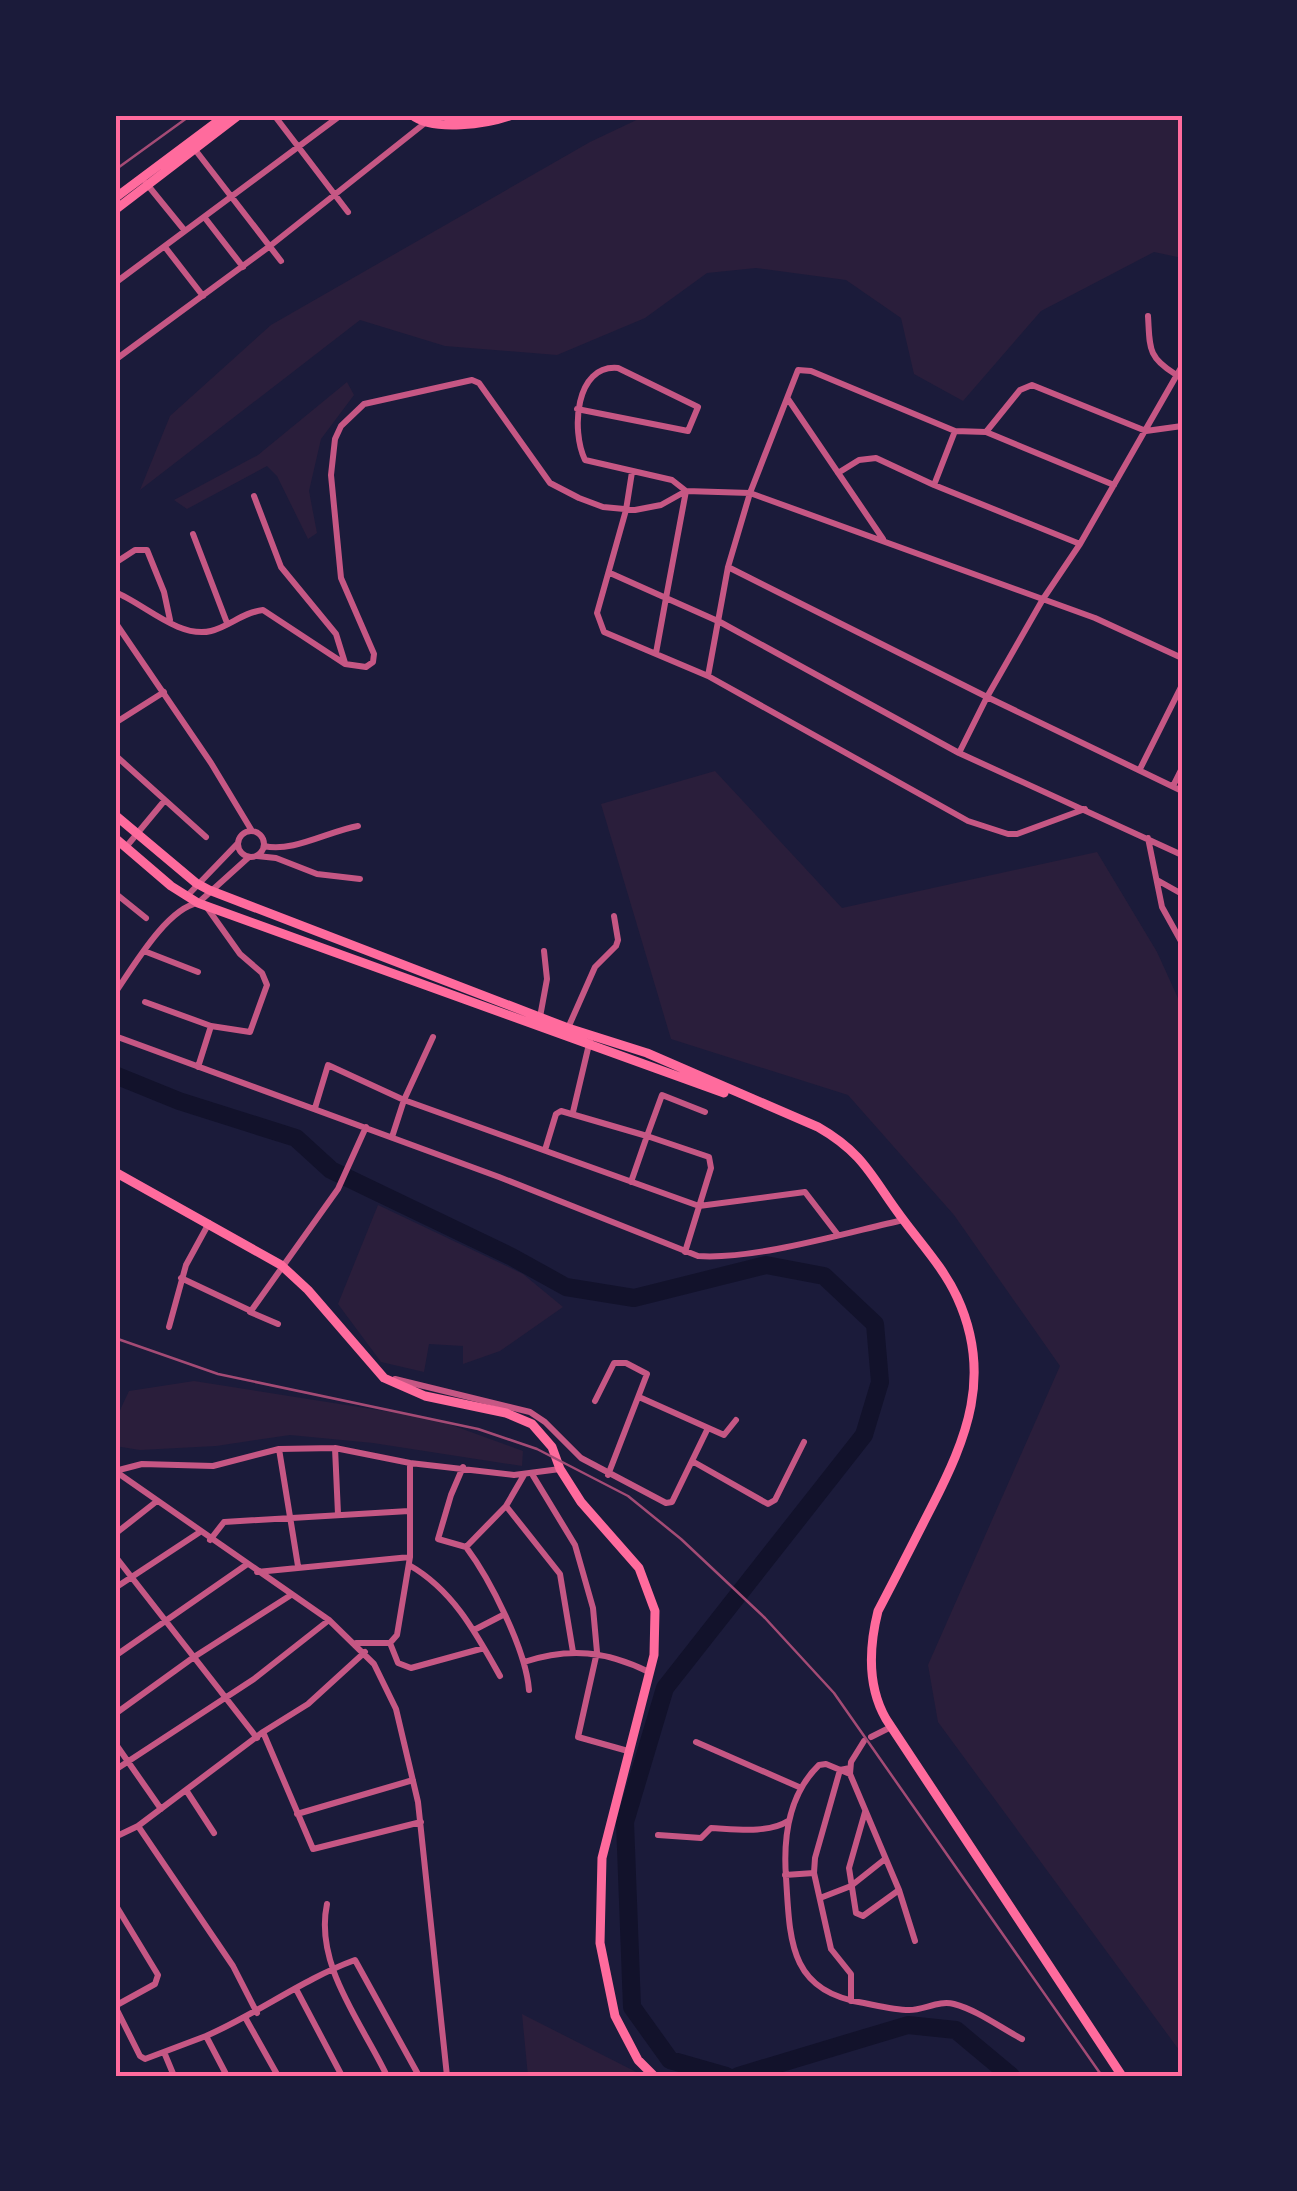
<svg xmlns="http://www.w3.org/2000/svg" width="1297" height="2191" font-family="Helvetica,sans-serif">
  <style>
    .green { fill: #2a1e3b }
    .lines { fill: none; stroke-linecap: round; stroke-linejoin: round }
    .river { stroke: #12122b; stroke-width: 18 }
    .minor { stroke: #c65784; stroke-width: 6 }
    .secondary { stroke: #ff6b9d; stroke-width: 9 }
    .primary { stroke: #ff6b9d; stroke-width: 9 }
    .rail { stroke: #a44b75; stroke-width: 2.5 }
    .neatline { fill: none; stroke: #ff6b9d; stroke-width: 4 }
  </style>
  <rect width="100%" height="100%" fill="#1b1b3a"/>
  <path class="green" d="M647,115H1182V258L1154,252L1041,311L963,401L914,374L901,318L846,280L756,268L707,273L645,318L557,355L445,346L360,320L140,490L170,416L271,325L590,142Z
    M347,382L354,395L321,439L309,491L317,533L308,539L277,476L267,466L187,509L174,500L258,455Z
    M715,771L842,908L1097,852L1157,952L1182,1007V2054L938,1722L928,1665L1060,1366L954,1215L848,1095L671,1039L601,804Z
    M378,1205L523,1274L563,1307L500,1351L463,1364V1346L429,1344L424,1372L381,1362L338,1304Z
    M194,1381L435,1419L523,1451L522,1466L373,1443L290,1435L216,1446L140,1450L115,1446V1421L129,1391Z
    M522,2014L644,2076H528Z"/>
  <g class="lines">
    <path class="river" d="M115,1075L179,1101L296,1138L331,1170L512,1257L566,1287L634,1298L766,1265L824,1276L875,1324L880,1382L864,1435L665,1688L625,1822L632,2007L670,2060L726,2076
      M738,2076L908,2025L956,2030L1011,2076"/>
    <path class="minor" d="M274,115L348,212
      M193,147L281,261
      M146,183L185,231
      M205,218L243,267
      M165,247L203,296
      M115,283L341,115
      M1148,316C1150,347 1147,357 1175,374
      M115,360L270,246L425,123
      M788,399L883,539
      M577,409L688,431L698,407L618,368C575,364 571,431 585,460L672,480L686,491L666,598L720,622L959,753L1182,855
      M986,432L1114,485
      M632,472L626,510L597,613L604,632L708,676L968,821L1008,834H1017L1085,809
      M838,473L859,460L876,458L934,485L1080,544
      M934,485L955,431
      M254,496L281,567L336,634L345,663
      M193,534L227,623
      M115,563L135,550H147L164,592L170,620
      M728,567L987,697L1043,599L1080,544L1182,366
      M610,573L666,598L656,653
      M115,592C143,603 179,639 211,631C229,627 243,612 263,610L345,664L366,667L373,662L374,654L341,578L331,475L335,439L341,426L364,404L472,380L479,383L550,483L579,498L603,507L635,510L661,505L686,491L750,493L1095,618L1182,658
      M115,622L211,763L252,831
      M708,676L728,567L750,493L798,370L811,371L955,431L986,432L1020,390L1032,385L1146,431L1182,426
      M115,723L164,692
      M959,753L987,697L1182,791
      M115,755L206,837
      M1140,769L1182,685
      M1173,786L1182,768
      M238 844a13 13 0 1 1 26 0a13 13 0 1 1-26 0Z
      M1148,838L1162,907L1182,943
      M264,846C292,853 329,831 358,826
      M126,847L165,800
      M257,856L276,858L317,874L360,879
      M1157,880L1182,894
      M115,893L146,918
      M187,896L238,843
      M208,909L240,954L262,973L267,985L250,1032L211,1026
      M144,951L198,972
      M115,993C133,967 167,908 198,903L249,857
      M145,1002L211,1026L198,1067
      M540,1017L547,979L544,951
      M568,1028L595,967L616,946L618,940L614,916
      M115,1036L499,1177L698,1256C755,1260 845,1233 903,1220
      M315,1108L328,1065L404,1100L699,1206L805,1192L838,1235
      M573,1112L590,1040
      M392,1137L404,1100L433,1037
      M545,1150L556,1114L561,1111L647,1136L662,1095L705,1112
      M631,1182L647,1136L709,1157L711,1168L685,1252
      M181,1278L251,1311L338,1189L366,1127
      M250,1312L278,1324
      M169,1327L186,1265L209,1223
      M395,1379L530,1412L545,1422L581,1458L666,1503L672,1502L708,1428
      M639,1397L724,1435L736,1420
      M595,1401L614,1363H626L647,1374L608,1475
      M335,1448L338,1514
      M279,1449L298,1566
      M692,1461L768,1504L775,1500L804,1442
      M463,1467L451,1495L438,1539L466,1547
      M115,1471L329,1620L374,1664L396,1709L418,1802L447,2076
      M115,1471L142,1464L213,1466L279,1449L335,1448L410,1463L514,1475L560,1469
      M532,1474L575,1545L593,1608L597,1652L578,1737L628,1751
      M524,1475L506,1506L466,1547C490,1579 526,1650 529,1690
      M506,1506L560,1574L573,1652
      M115,1534L157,1501
      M210,1540L224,1522L409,1511
      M115,1556L257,1738
      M409,1565C453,1590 476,1633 500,1676
      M257,1572L410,1557
      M115,1588L200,1532
      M474,1630L503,1615
      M356,1643H390L397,1635L410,1557V1463
      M390,1643L398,1663L411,1668L484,1648
      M115,1656L246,1565
      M524,1662C570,1647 606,1651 649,1672
      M115,1714L194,1657L291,1595
      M263,1732L313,1849L421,1822
      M871,1737L891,1727
      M864,1741L851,1762L850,1774L899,1890L915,1941
      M696,1742L799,1787
      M115,1743L161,1809
      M850,1768L840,1770L815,1858L814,1873L831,1949L851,1974V2001
      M115,1770L254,1679L329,1620
      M850,1774L826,1764L819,1765C789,1794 783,1836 786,1877C790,1942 789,1991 864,2003C879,2006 895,2010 909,2010C924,2010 939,2000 954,2004C977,2010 1001,2028 1022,2039
      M186,1790L214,1833
      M865,1812L849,1868L856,1913L863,1916L899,1890
      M297,1814L413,1780
      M138,1826L233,1966L257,2013
      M658,1835L701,1838L711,1828C734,1829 768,1834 788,1821
      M115,1837L138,1826L263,1732L308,1704L365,1652
      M785,1875L814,1873
      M820,1898L851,1886L885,1859
      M115,1904L158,1975L155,1984L115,2006L140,2056L145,2059L206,2036L227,2076
      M327,1904C314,1965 362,2023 387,2076
      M296,1989L342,2076
      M246,2019L278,2076
      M206,2036C257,2014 303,1979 355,1960L419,2076
      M164,2052L174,2076"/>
    <path class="secondary" d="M115,1172L281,1265L308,1290L384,1378L425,1396L506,1413L532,1424L552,1447L560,1469L581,1502L639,1568L655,1611L654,1655L602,1858L600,1943L615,2016L638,2060L654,2076"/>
    <path class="primary" d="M412,115C433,132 488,124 512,115
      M449,120L469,115
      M115,198L226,115
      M115,210L239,115
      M115,815L196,883L209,890L568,1028L647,1053L818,1127C867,1155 873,1181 905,1222C923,1246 944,1269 957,1297C993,1375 967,1438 931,1508C913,1543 896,1577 878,1611C869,1647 867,1686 886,1719L1122,2076
      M115,838L171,886L198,903L724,1093"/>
    <path class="rail" d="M115,170L191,115
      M115,1338L218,1374L478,1429L537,1449L628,1496L681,1539L765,1618L834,1693L1102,2076"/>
  </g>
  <rect width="1297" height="2191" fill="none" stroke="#1b1b3a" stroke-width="235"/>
  <rect x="118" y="118" width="1062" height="1956" class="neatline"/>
</svg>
